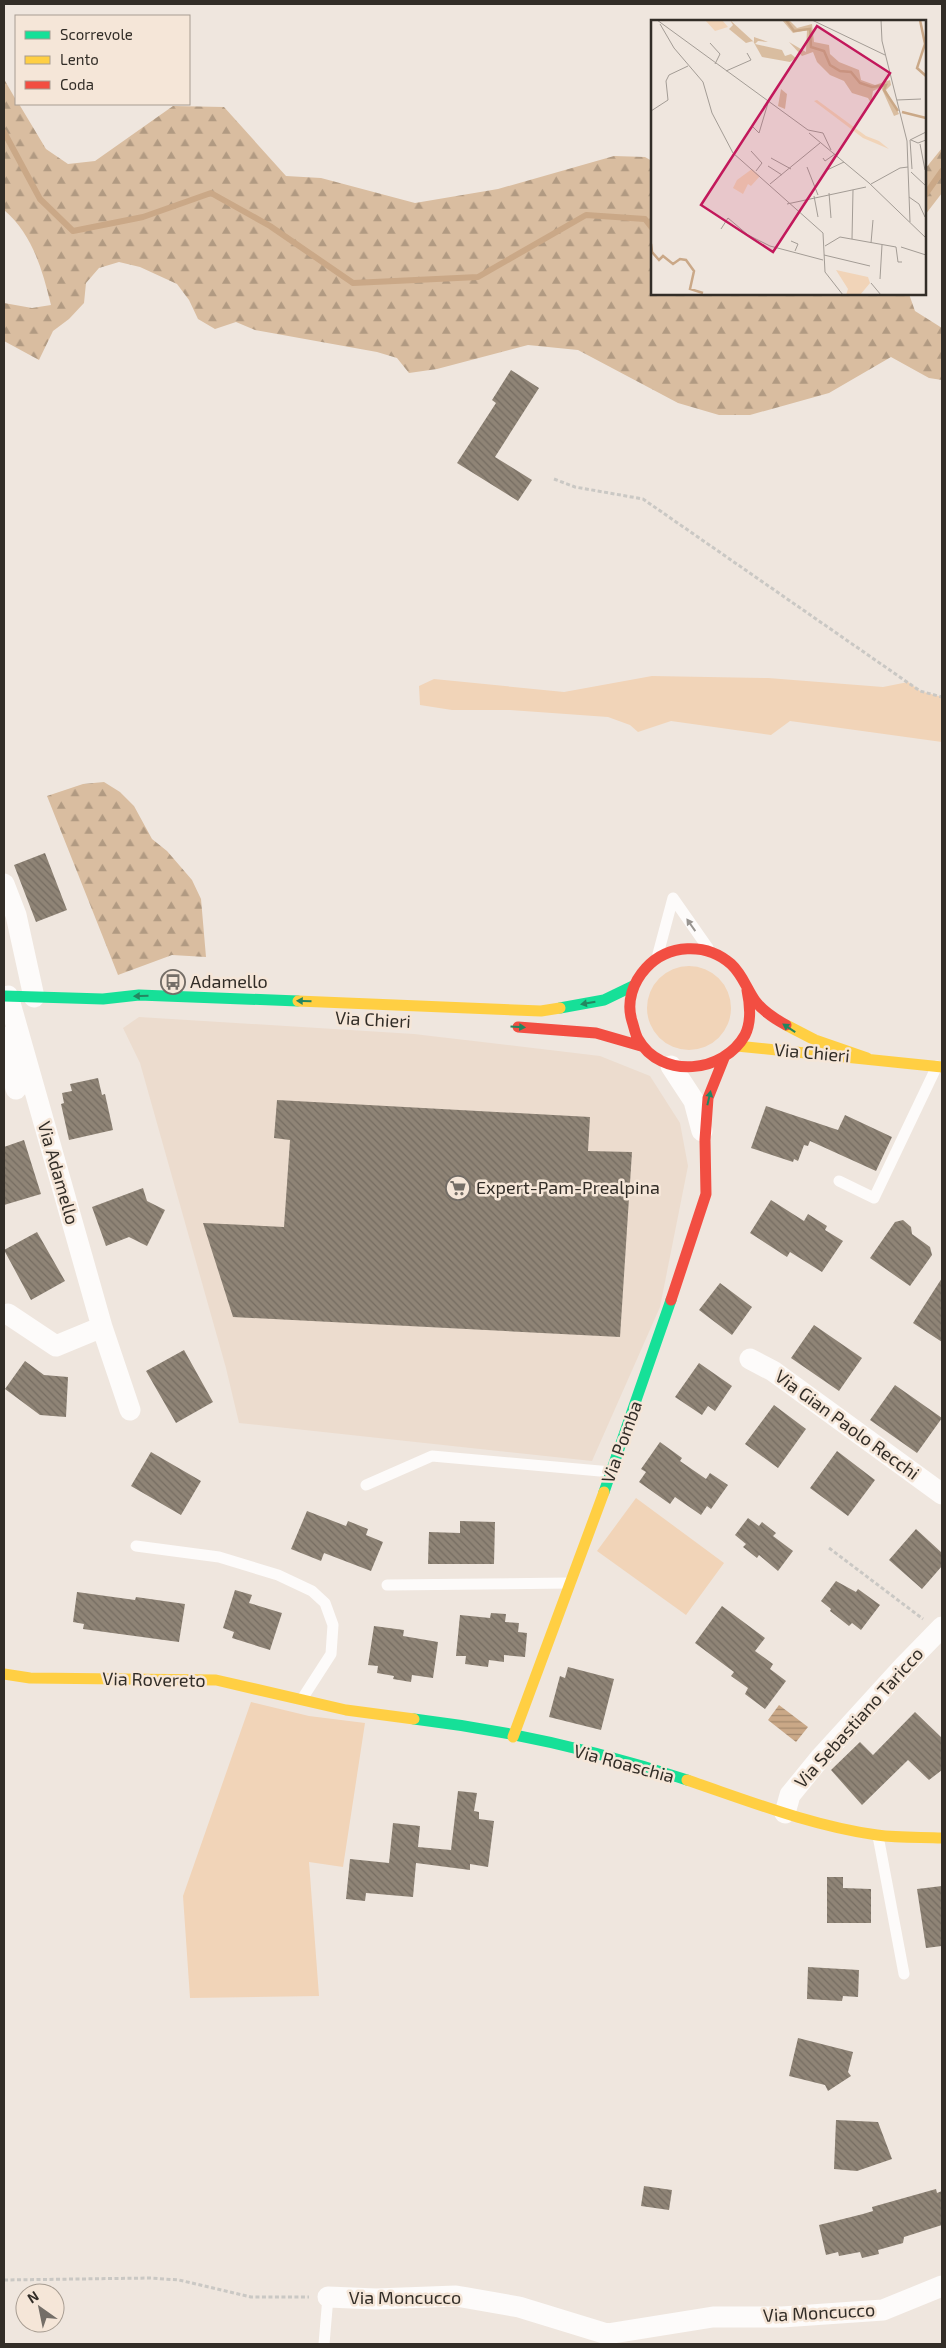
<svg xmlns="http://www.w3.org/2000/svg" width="946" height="2348" font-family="'Exo 2',sans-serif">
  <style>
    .built { fill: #ecdcce }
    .green { fill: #f1d4b8 }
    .forest { fill: url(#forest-firs) }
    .water { fill: url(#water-rules) }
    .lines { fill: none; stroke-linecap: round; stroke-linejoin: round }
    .stream { stroke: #caa887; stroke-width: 6 }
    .building { fill: url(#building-back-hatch) }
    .path { stroke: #cac8c4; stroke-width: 3; stroke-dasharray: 4 2.5; stroke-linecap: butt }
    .lane { stroke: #fdfbfa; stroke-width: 11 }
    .street { stroke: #fdfbfa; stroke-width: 21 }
    .fast { stroke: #16e098; stroke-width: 11 }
    .slow { stroke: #ffcf43; stroke-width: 11 }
    .jam { stroke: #f24e42; stroke-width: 11 }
    .oneway { fill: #989490 }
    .oneway2 { fill: #248660 }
    .labels { text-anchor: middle; stroke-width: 5; stroke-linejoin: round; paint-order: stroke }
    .poi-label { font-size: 18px; fill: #322d27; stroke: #f5e6d8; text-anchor: start }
    .street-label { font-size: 18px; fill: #322d27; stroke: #f5e6d8 }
    .inset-river { fill: none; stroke: #caa887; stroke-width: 2.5 }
    .inset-road { fill: none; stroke: #a39c95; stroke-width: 1 }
    .view { fill: #c2185b; fill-opacity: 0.15; stroke: #c2185b; stroke-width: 2.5 }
    .inset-edge { fill: none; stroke: #322d27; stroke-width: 2.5 }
  </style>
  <defs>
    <pattern id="forest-firs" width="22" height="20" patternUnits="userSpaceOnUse" patternTransform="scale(1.25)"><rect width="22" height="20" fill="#d9bda0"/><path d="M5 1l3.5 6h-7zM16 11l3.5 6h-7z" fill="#b19a82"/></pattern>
    <pattern id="water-rules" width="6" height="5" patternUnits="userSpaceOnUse" patternTransform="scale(1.25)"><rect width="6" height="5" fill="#caa887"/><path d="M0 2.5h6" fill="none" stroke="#a5896e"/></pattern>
    <pattern id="building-back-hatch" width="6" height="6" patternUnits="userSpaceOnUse" patternTransform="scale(1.25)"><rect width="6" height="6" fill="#8f8476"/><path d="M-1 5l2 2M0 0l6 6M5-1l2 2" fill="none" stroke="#756c61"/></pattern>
  </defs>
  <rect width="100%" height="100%" fill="#efe6de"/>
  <path class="built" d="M139,1017L414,1034L600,1056L650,1076L680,1123L688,1166L660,1307L592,1461L239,1423L226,1368L140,1063L123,1028Z"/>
  <path class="green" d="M652,676L768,678L883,687L908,682L920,691L942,697V742L790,721L771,735L671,721L638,732L630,725L608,717L510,710H452L420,705L419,686L434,679L564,692Z
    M647 1008a42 42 0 1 1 84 0a42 42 0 1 1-84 0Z
    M636,1498L724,1563L686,1615L597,1551Z
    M251,1702L309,1716L365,1723L343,1867L309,1862L319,1996L190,1998L183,1896Z"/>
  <path class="forest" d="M4,79L16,100V104H19L46,149L68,164L95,161L173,106L224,107L286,176L321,178L415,203L498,189L614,156L645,157L652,161V294H909L915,311L942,328V380L929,378L891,357L829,393L750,415H719L678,403L578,350L528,345L437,369L409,373L397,358L377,352L255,330L236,322L215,329L198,319L189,300L177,284L140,267L119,262L99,268L86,283L84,303L69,319L53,331L39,360L4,341V303L32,308L51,305C42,269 33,235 4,210Z
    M942,148V193L925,215V169Z
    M104,782L120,792L134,806L152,839L167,851L192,880L201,899L206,957L172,955L118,975L47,796L83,784Z"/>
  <path class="water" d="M779,1705L808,1727L796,1742L768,1720Z"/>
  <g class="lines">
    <path class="stream" d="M4,132L40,199L73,231L143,217L211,193L270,226L353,283L478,277L586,215L645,219L652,228
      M925,195L942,171"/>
  </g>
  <path class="building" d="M511,370L539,388L495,457L532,480L518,501L457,463L496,403L492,400Z
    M45,853L67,910L36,922L14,865Z
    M98,1078L102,1095L105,1094L113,1130L69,1140L61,1104L64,1103L62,1093L72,1091L70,1084Z
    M277,1100L590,1117L588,1151L632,1152L620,1337L233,1317L203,1223L284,1227L290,1140L274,1138Z
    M766,1106L838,1130L845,1115L892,1137L876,1171L810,1141L808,1146L804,1145L798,1161L794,1159L793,1162L751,1148Z
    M24,1140L41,1194L4,1205V1147Z
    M143,1188L147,1201L165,1210L147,1246L129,1237L106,1246L92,1207Z
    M771,1200L804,1221L808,1214L827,1226L825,1230L843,1241L822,1272L790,1252L787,1257L750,1233Z
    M903,1220L911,1227L912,1234L930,1247L932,1255L910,1286L870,1258L895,1222Z
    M37,1232L65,1281L31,1300L4,1250Z
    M942,1278V1342L913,1323Z
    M720,1283L752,1307L732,1335L699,1310Z
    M814,1325L862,1358L839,1391L791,1358Z
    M184,1350L213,1402L176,1423L146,1371Z
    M25,1361L44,1375L68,1377L66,1417L40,1415L5,1389Z
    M699,1363L732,1386L715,1411L708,1406L702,1415L675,1397Z
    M895,1385L942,1418L917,1453L870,1420Z
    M774,1405L806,1429L778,1468L745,1444Z
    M660,1442L682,1458L680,1461L706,1479L710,1473L728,1485L711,1509L707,1506L701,1515L675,1497L670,1504L639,1482L646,1472L641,1469Z
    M837,1451L875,1480L848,1516L810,1488Z
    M151,1452L201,1481L181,1515L131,1486Z
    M307,1511L346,1526L348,1521L368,1529L366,1535L383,1542L371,1571L324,1553L321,1561L291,1549Z
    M748,1518L759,1526L762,1522L776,1533L773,1536L793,1551L778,1571L759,1555L757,1558L743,1547L746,1544L735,1535Z
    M460,1521L495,1522L494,1564H428L429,1532L460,1533Z
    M916,1529L942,1553V1566L922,1589L889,1560Z
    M836,1581L856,1592L858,1589L880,1605L861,1630L852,1623L849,1626L830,1611L831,1609L821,1601Z
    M235,1590L252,1595L249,1603L282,1613L270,1650L232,1638L234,1632L223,1628Z
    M77,1592L135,1600L136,1597L185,1604L179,1642L83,1629L84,1624L73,1622Z
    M722,1606L765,1638L755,1651L773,1664L770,1669L786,1681L765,1709L745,1694L748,1688L731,1676L734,1672L695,1643Z
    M491,1613L506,1614L505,1622L519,1623L518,1632L527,1633L525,1657L504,1655V1662L489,1660L488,1667L465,1664L466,1656H456L460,1615L490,1618Z
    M374,1626L404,1630L403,1636L438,1642L433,1678L412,1675L411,1682L393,1679L394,1676L377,1673L378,1666L368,1665Z
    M568,1667L614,1679L601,1730L549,1717L560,1676L565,1678Z
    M915,1712L942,1738V1770L929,1780L908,1760L862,1805L831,1770L860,1742L873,1755Z
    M458,1791L477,1793L474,1811L479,1812V1819L494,1821L488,1867L470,1864V1870L416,1863L413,1897L366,1893L365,1901L346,1899L350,1859L389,1863L393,1823L420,1826L418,1847L451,1850Z
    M827,1877H843V1888L871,1889V1923H827Z
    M942,1886V1946L926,1948L917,1889Z
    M808,1967L859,1970L858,1997L843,1996L842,2001L807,1999Z
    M798,2038L853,2052L848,2072L851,2076L828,2091L825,2085L789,2076Z
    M836,2120L878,2122L892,2159L857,2171L834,2169Z
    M644,2186L672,2190L669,2210L641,2206Z
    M936,2189L937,2193L942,2191V2225L904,2237L903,2243L878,2250L879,2254L862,2258L860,2252L839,2256L838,2252L826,2255L819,2225L863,2214L873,2211L872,2207Z"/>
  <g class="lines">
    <path class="path" d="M554,479L575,487L643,499L920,691L942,697
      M829,1548L923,1619
      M4,2280L150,2278L179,2280L251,2297H309"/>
    <path class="lane" d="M673,898L708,948
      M658,954L673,898
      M839,1181L874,1198L937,1066
      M366,1485L432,1456L611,1472
      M136,1546L219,1557L278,1575L312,1591L325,1603L333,1625L331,1654L302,1699
      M387,1585L570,1583
      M878,1836L904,1974
      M324,2344L328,2297"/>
    <path class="street" d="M4,884L16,915L34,997
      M4,1037L16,1089
      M671,1066L694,1101L702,1131
      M8,1314L56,1346L102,1327L8,996
      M102,1327L130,1410
      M750,1359L773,1371L942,1494
      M785,1813L790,1795L821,1757L903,1667L942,1627
      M328,2297L376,2299L456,2296L519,2307L607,2334L713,2317H782L883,2310L942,2286"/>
    <path class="fast" d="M4,996L103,999L139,995L298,1001
      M560,1008L604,1000L633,986
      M604,1492L671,1300
      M414,1719C506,1730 599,1751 687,1780"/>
    <path class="slow" d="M298,1001L541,1011L560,1008
      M786,1025L815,1040L867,1058
      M737,1046L942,1067
      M4,1674L30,1678L216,1680L346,1710L414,1719
      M513,1737L604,1492
      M687,1780C749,1801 812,1826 877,1835C899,1838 921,1837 942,1838"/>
    <path class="jam" d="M747,990C750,1004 752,1021 745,1035C724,1073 661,1080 638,1039C635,1034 634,1027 632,1021C626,1002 633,982 646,968C668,944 706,942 731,964C743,975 747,990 756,1002C764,1012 775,1019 786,1025
      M518,1027L596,1033L641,1046
      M671,1300L706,1194L705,1140L708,1098L724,1058"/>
  </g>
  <defs><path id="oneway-solid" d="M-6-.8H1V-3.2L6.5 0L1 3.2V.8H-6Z" transform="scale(1.25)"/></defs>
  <use class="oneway" href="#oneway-solid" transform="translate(691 925) rotate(-125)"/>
  <g class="oneway2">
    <use href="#oneway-solid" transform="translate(141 996) rotate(179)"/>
    <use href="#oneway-solid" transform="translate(304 1001) rotate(-178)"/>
    <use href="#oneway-solid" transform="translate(588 1003) rotate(170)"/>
    <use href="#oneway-solid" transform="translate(518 1027) rotate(3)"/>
    <use href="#oneway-solid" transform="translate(789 1028) rotate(-147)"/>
    <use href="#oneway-solid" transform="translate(709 1098) rotate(-77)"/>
  </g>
  <defs>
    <symbol id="bus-ring" viewBox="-11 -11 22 22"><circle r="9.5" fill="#f5e6d8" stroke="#746e67" stroke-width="1.5"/><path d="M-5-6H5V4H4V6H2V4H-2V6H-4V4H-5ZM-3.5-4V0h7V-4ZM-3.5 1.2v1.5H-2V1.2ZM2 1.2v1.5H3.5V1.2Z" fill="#746e67"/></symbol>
    <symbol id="supermarket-ring" viewBox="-11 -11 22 22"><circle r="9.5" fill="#f5e6d8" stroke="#746e67" stroke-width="1.5"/><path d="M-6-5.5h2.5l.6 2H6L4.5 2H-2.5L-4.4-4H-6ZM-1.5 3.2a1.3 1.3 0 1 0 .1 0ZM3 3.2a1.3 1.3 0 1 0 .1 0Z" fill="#746e67"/></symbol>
  </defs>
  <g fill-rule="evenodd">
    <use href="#bus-ring" x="159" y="968" width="28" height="28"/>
    <use href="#supermarket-ring" x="444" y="1174" width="28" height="28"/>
  </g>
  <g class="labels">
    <g class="poi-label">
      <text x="190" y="988">Adamello</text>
      <text x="476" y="1194">Expert-Pam-Prealpina</text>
    </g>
    <g class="street-label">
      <text transform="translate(373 1020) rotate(3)" y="6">Via Chieri</text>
      <text transform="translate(812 1053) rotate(5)" y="6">Via Chieri</text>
      <text transform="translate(58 1173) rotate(74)" y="6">Via Adamello</text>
      <text transform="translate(847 1425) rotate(36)" y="6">Via Gian Paolo Recchi</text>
      <text transform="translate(622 1442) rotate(-70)" y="6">Via Pomba</text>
      <text transform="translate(154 1680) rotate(1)" y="6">Via Rovereto</text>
      <text transform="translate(859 1718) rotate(-48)" y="6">Via Sebastiano Taricco</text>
      <text transform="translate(624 1764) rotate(15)" y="6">Via Roaschia</text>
      <text x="405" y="2304">Via Moncucco</text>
      <text transform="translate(819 2313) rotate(-3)" y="6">Via Moncucco</text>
    </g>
  </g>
  <g transform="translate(651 20)">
    <rect width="275" height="275" fill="#efe6de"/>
    <path d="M54,0H71L77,7L64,11ZM166,80L215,116L228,121L238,129L212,118L163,81ZM101,149L109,156L100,166L97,164L92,174L82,168L86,160ZM185,250L217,257L219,263L209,275H195L197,269Z" fill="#f1d4b8"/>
    <path d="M79,0L103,22V17L117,22L107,21L104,24L131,30L134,36L140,34L145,38L139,42L111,37L102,21L95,23L78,9L82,5ZM131,0H138L146,8L161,4L163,22L178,25L179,34L188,42L208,50L210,60L224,65L239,60L240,65L235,70L248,94L243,96L230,67L222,71L220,83L217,78L201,73L193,61L179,55L166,42L162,32L151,36L138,22L155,32L156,10L142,13ZM130,69L136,74L134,89L127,86Z" fill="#d9bda0"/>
    <path class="inset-river" d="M135,0L143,11L159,9L160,27L173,31L179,45L189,51L200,52L209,63L221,67L235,65L233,70L247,91M269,0L274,24L266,48L275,56M251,92L275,98M0,224L1,232L8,240L12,236L22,244L29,239L35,240L43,251L39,269L52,273"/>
    <path class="inset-road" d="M6,0L157,110L172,113L180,130M161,0L234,35M230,0L231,21L256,121L259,202M9,4L23,28L52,62L61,93L82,133L172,213L174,252L192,275M59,23L69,34L64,44M75,51L100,40L96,33M246,80L270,79M0,91L17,80L15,61L18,55L37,46M102,107L108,113L117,83M158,113L218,163L275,218M259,120L261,149M259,120L275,112M260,120L267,123L275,120M269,124L274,150M100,131L111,143L105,151M120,138L140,149M172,138L174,141L184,134M117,146L131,155M156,147L167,175M176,150L193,142M260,152L275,166M119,164L169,123M220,164L249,148L257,147M178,173L180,198M163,176L167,197M258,177L268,184L274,197M136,184L215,167M70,209L77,198L97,215L119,226L172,240M201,219L202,170M140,221L147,224L144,231M220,223L222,200M174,226L189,217L245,227L247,242H251M250,227L275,235M173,235L219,246M229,259L231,225M220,263L230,275M43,275H71"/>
    <path class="view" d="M166,6L239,53L122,232L50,185Z"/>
    <rect width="275" height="275" class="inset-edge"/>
  </g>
  <rect width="946" height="2348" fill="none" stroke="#322d27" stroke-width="10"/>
  <rect x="15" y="15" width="175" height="90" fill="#f5e6d8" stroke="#a79c91"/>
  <rect x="25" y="31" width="25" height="8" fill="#16e098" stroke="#a79c91"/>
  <text x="60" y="40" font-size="15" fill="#322d27">Scorrevole</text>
  <rect x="25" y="56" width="25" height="8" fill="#ffcf43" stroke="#a79c91"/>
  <text x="60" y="65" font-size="15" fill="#322d27">Lento</text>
  <rect x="25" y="81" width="25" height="8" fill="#f24e42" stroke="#a79c91"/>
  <text x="60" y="90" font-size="15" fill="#322d27">Coda</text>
  <g transform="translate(40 2308) rotate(327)"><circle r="24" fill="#f5e6d8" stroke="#a79c91"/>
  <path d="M0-4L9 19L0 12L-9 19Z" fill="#746e67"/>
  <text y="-8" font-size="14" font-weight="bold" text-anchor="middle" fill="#322d27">N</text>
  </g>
</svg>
